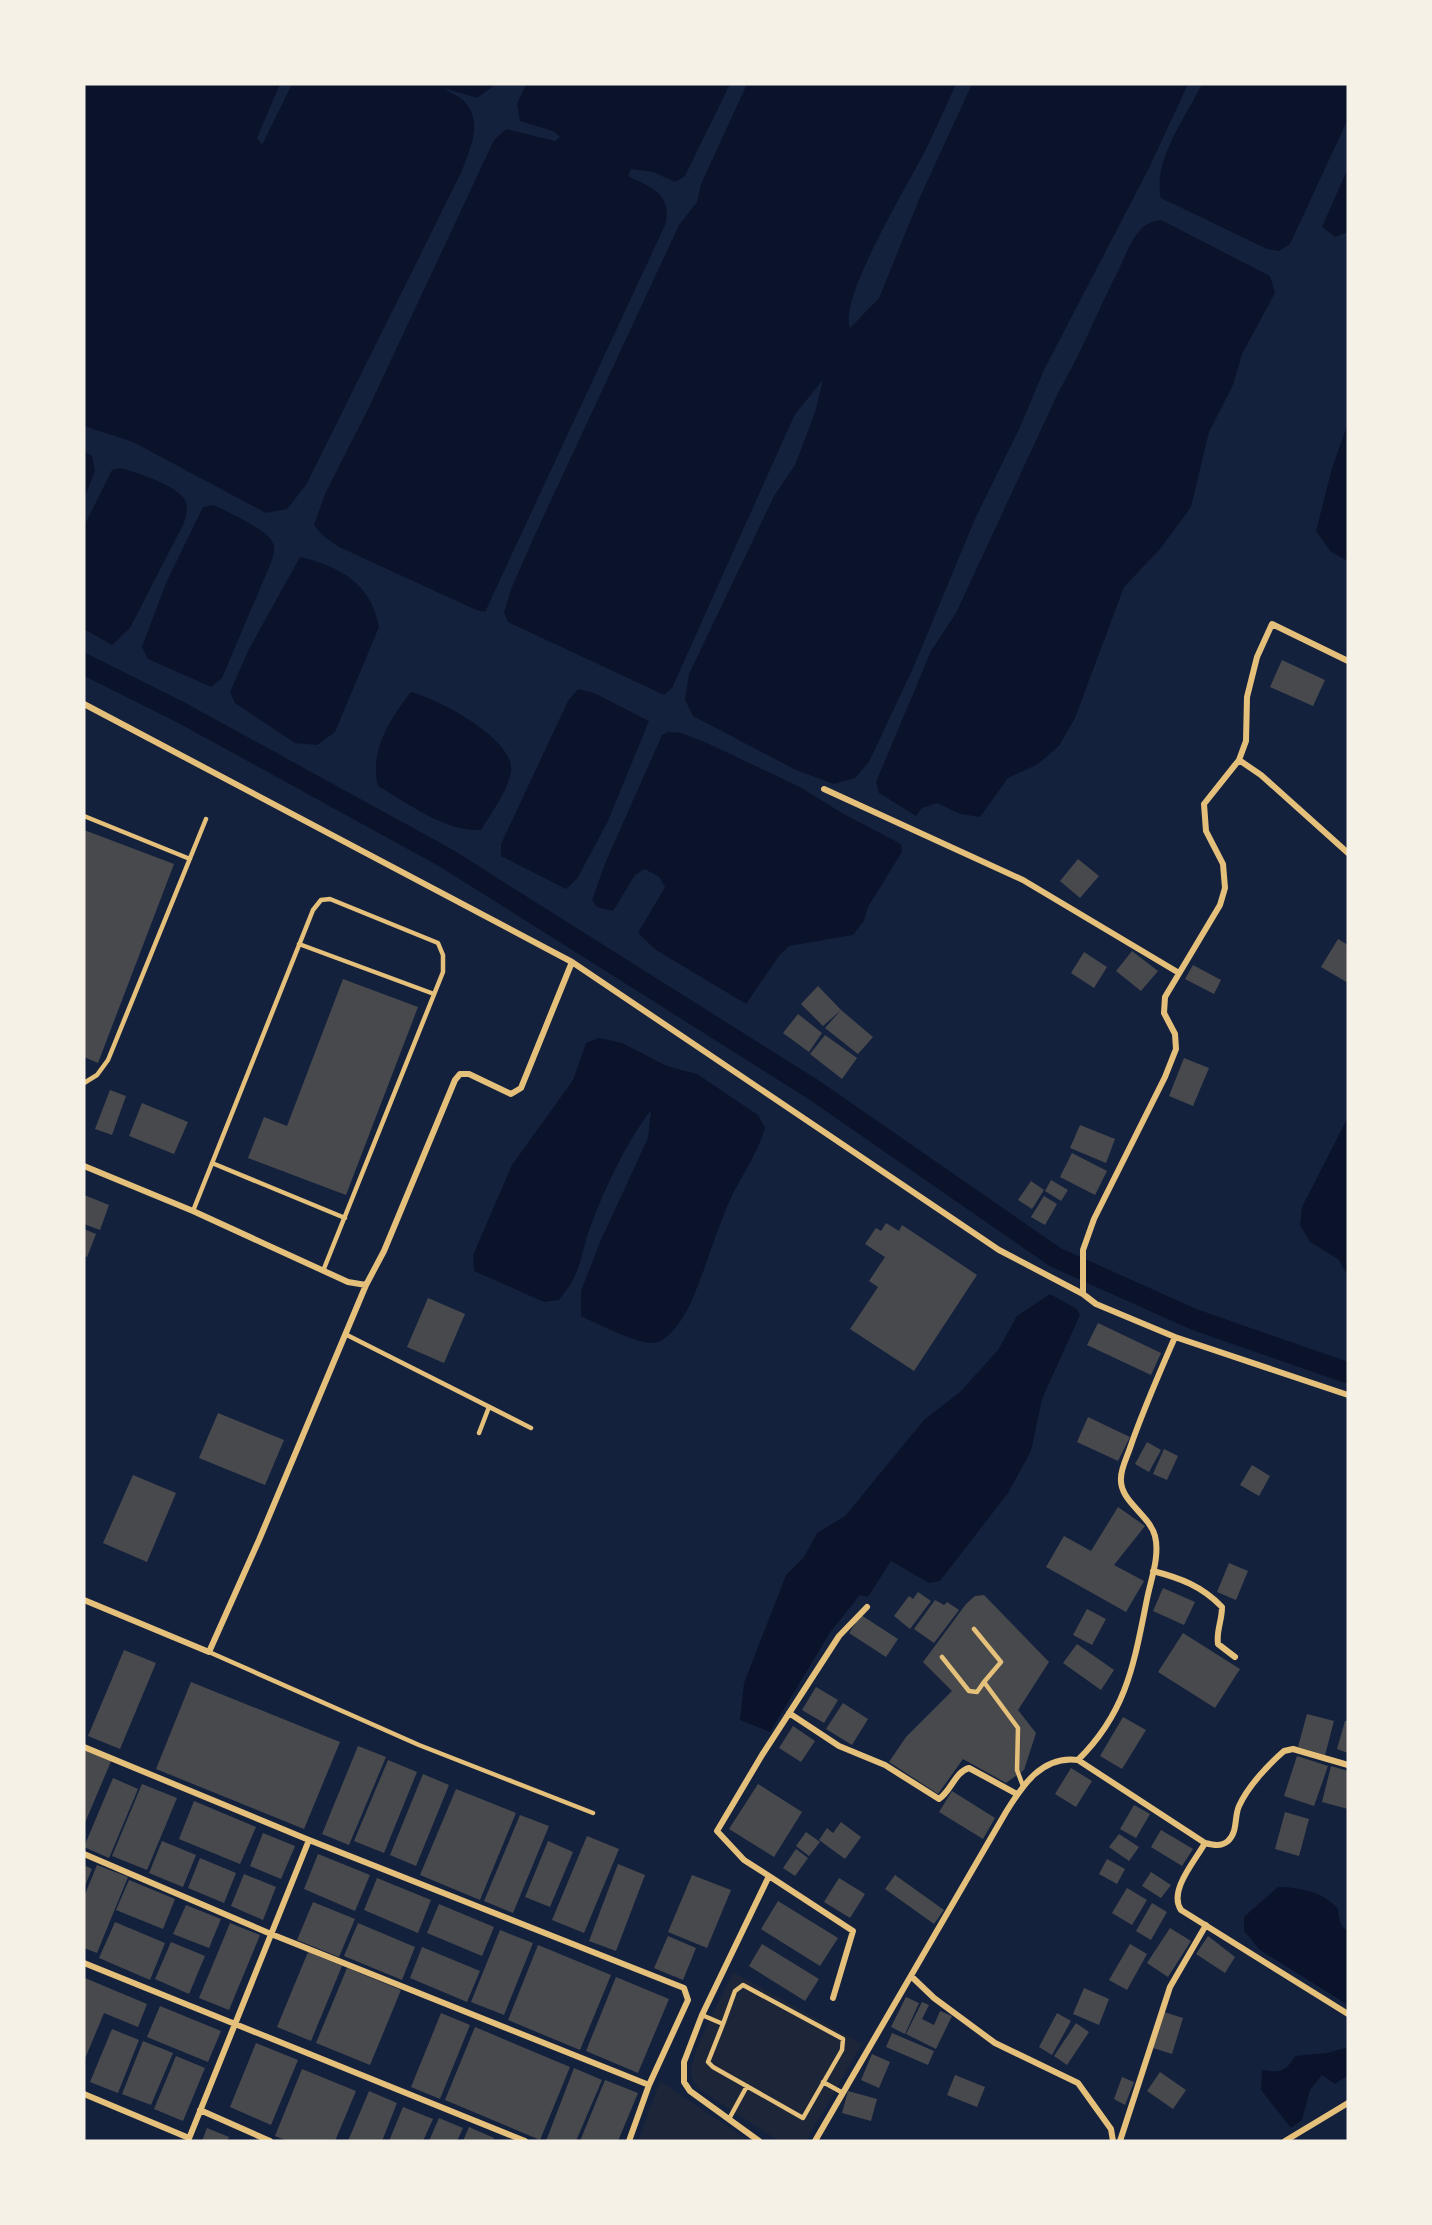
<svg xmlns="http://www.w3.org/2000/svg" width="1432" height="2225" font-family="Ubuntu,sans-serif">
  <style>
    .green { fill: #1d2539 }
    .water { fill: #0b132b }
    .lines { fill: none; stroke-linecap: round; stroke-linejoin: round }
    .canal { stroke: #0b132b; stroke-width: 21 }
    .building { fill: #48494c }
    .service { stroke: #e5c07b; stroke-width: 4.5 }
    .minor { stroke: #e5c07b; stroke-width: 6 }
  </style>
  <rect width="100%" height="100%" fill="#14213d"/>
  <path class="green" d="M733,1972L862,2044L806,2141H779L699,2089C696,2084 691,2079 691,2073C691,2051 723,1995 733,1972Z
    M660,2081L749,2141H638Z"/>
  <path class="water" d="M84,84H280L257,138L262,145L292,84H496L477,98L444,88C450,93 459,96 464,101C484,122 470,149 461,173L306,485L287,509L266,513L133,442L84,426Z
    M526,84H730L685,176L675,182L653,172L631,169L628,176C652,188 671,193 666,223L485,612L474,609L339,547L322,535L314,525L325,494L369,407L494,140L506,129L555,141L560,137L553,131L520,121L517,104Z
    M747,84H956C947,104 938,124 929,143C913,177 838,297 850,328L879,298L920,197L972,84H1188L1149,168L1044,370L1021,425L975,519L914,666L869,762L855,778L834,784L796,770L693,716L685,700L689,674L774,496L795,465L815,412L823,380L795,414L672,688L664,695L508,622L504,613L511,589L533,539L679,225L697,202L701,184Z
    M1202,84H1348V119L1290,244L1279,251L1267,249L1161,198C1152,162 1186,116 1202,84Z
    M1348,168V232L1335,237L1322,227Z
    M1161,220L1270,276L1275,293L1242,354L1233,385L1209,432L1191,507L1160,549L1124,587L1075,718L1059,746L1038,764L1008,778L980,817L960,814L937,803L922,808L916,816L879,793L876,782L931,651L956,613L1058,393C1081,353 1098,310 1119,269C1125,256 1131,240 1141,229C1147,223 1154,221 1161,220Z
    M1348,423V561L1331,552L1316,531L1332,468Z
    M84,451L92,456L95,471L84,498Z
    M121,468C137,473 177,485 185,500C189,507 186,515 184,523L130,628L112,645L84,629V526L112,470Z
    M214,505C227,512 272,531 274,546C275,551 272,560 270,565L222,678L211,687L148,659L142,647L166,583L203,507Z
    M300,557C339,566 372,584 379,627L335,732L317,745L295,743L235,703L230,692L249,649Z
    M578,689L594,693L649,721L608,821L577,879L566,889L501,856V844L568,701Z
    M411,692C438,699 516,739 511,772C507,792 492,812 481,830C445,832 409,804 378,786C369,752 390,718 411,692Z
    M668,732L681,733L707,743L800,787L842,813L901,844L902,852L868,907L864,921L853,935L789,946L779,956L746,1004L656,950L638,933L665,887L659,877L645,869L635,875L613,911L597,907L592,900L606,861L655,751L662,735Z
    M599,1038L622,1043L667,1066L697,1074L758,1115L765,1128C757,1155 741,1176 729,1202C715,1234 706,1268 692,1300C686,1314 673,1336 658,1342C643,1348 596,1323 581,1316V1291L600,1242L648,1138L651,1110C626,1143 606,1185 591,1225C579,1258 583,1271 559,1300L544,1302L474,1271L473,1255L512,1165L573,1080L586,1043Z
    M1348,1117V1276L1338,1259L1310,1242L1300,1225L1302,1207Z
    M1050,1294L1077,1309L1080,1315L1042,1399L1031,1451L1008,1493L940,1581L929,1583L891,1561L868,1597L860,1595L831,1631L770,1732L740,1720L744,1683L786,1575L804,1557L817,1533L845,1516L924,1420L960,1392L998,1350L1017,1316Z
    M1278,1887C1298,1887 1325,1892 1338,1909C1339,1917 1339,1927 1348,1931V2005L1260,1950L1244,1931V1917Z
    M1348,2047V2075L1335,2084L1322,2075L1310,2090L1302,2120L1291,2128L1261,2090L1262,2070C1279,2073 1286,2072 1295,2056L1327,2053Z"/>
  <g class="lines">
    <path class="canal" d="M84,664L182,713L446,858L814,1090L1055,1257L1193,1319L1348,1373"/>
  </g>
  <path class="building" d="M1282,660L1325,680L1313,706L1270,687Z
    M84,830L174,864L98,1063L84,1057Z
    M1078,859L1099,876L1080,898L1060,881Z
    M1338,939L1348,945V983L1321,967Z
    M1132,951L1158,971L1141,991L1116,971Z
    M1084,952L1107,967L1094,988L1071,973Z
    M1193,965L1221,980L1214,994L1185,979Z
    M343,979L418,1007L346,1195L248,1158L264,1117L287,1126Z
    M818,986L841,1010L823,1026L801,1004Z
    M841,1010L873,1037L858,1054L825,1028Z
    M798,1014L822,1033L809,1052L783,1033Z
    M825,1035L857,1058L842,1079L810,1054Z
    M1184,1058L1209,1068L1193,1106L1169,1096Z
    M110,1090L126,1096L112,1135L95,1129Z
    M142,1103L188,1122L174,1154L129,1136Z
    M1080,1125L1115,1139L1106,1163L1070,1148Z
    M1072,1153L1107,1171L1095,1195L1060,1177Z
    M1051,1180L1068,1190L1061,1201L1045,1191Z
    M1031,1181L1044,1190L1032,1209L1018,1200Z
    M84,1195L109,1205L100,1230L84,1224Z
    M1044,1196L1057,1204L1045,1225L1031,1217Z
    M886,1223L899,1231L902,1225L977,1275L914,1371L850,1329L878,1287L869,1281L885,1257L865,1244L876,1228L881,1231Z
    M84,1229L96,1234L87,1257L84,1256Z
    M428,1298L465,1314L444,1363L407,1347Z
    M1098,1323L1161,1353L1151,1375L1087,1345Z
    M218,1413L284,1440L265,1485L199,1458Z
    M1088,1417L1130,1437L1118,1461L1077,1442Z
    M1147,1442L1161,1450L1149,1472L1135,1464Z
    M1164,1449L1178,1456L1167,1480L1153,1474Z
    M1252,1465L1270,1476L1259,1496L1240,1485Z
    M133,1475L176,1493L147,1562L103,1543Z
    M1118,1507L1145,1526L1114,1565L1144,1581L1126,1612L1046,1567L1064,1536L1091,1551Z
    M1229,1563L1248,1571L1236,1600L1217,1592Z
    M1163,1588L1195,1602L1184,1625L1153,1611Z
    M918,1592L931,1601L910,1629L894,1616L909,1596L913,1599Z
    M984,1595L1049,1662L1018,1710L1036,1733L1024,1770L1006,1783L963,1759L938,1794L889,1762L906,1737L952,1691L923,1662L966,1604L975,1596Z
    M935,1600L944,1605L947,1602L959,1610L934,1643L914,1629Z
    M1087,1609L1106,1619L1092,1645L1073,1635Z
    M861,1615L898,1639L886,1657L849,1633Z
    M1183,1633L1240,1669L1215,1708L1158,1672Z
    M1077,1644L1114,1670L1101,1690L1063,1663Z
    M124,1650L156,1663L120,1749L88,1736Z
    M191,1682L340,1742L304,1829L156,1769Z
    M816,1687L838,1700L824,1723L802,1710Z
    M843,1703L868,1719L852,1745L826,1729Z
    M1307,1714L1334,1721L1325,1755L1298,1747Z
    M1123,1717L1146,1730L1122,1769L1100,1756Z
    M1345,1721H1348V1753L1337,1749Z
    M793,1726L815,1741L801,1762L779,1748Z
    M358,1746L386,1757L349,1845L322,1834Z
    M84,1749L112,1759L84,1825Z
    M1297,1756L1328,1766L1314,1806L1284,1796Z
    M388,1760L417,1772L384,1853L354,1841Z
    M1331,1766L1348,1771V1809L1322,1802Z
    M1071,1768L1092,1781L1076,1807L1055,1794Z
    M423,1774L449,1785L416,1866L390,1855Z
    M113,1778L138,1789L109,1858L84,1847Z
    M142,1784L177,1798L147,1870L112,1856Z
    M758,1784L802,1812L774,1857L729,1829Z
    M456,1789L516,1813L480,1900L420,1875Z
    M952,1791L995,1818L983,1839L939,1812Z
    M194,1801L256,1827L240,1864L179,1839Z
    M1134,1805L1150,1814L1136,1838L1120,1829Z
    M1285,1812L1309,1819L1299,1856L1275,1849Z
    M520,1815L549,1826L513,1913L484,1901Z
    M841,1822L861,1837L845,1859L819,1840L827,1828L833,1833Z
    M1161,1830L1193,1849L1182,1866L1151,1847Z
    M806,1832L820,1842L809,1856L796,1846Z
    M263,1833L295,1846L281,1879L250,1866Z
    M1119,1834L1139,1847L1129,1861L1109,1847Z
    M587,1836L619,1849L584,1933L552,1920Z
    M162,1841L196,1855L183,1887L149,1873Z
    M548,1841L573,1852L550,1907L525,1897Z
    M796,1849L808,1858L795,1876L783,1868Z
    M318,1854L370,1875L355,1911L304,1889Z
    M200,1858L236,1873L224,1903L188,1888Z
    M1107,1859L1125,1869L1117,1884L1099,1874Z
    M618,1864L645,1875L616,1951L589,1941Z
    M84,1865L92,1869L84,1888Z
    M97,1865L128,1877L97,1953L84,1948V1897Z
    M1151,1872L1171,1885L1161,1898L1142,1886Z
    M244,1874L276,1887L263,1920L231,1906Z
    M692,1875L731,1890L707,1948L668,1932Z
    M895,1875L944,1910L934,1924L885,1889Z
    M377,1878L431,1900L418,1933L364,1910Z
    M839,1878L865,1894L850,1918L824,1902Z
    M129,1880L175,1899L163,1929L116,1910Z
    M1127,1888L1147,1900L1132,1925L1112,1913Z
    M778,1901L838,1938L820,1966L761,1929Z
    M313,1902L355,1919L339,1957L297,1940Z
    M1152,1903L1167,1912L1151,1940L1136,1931Z
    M439,1904L494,1927L482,1956L427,1933Z
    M186,1905L221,1919L209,1948L173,1934Z
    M115,1922L165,1943L150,1980L99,1958Z
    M230,1923L260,1935L229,2010L199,1998Z
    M358,1923L415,1947L402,1980L344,1956Z
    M1170,1928L1191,1941L1168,1977L1147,1963Z
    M500,1930L533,1943L504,2015L471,2002Z
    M668,1936L696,1948L683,1980L654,1968Z
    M1208,1936L1235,1957L1225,1973L1196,1954Z
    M171,1942L205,1956L189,1994L155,1979Z
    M762,1944L819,1979L805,2001L749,1966Z
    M1130,1944L1147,1954L1127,1990L1109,1980Z
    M538,1945L611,1975L580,2050L508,2020Z
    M422,1947L480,1971L467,2002L410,1978Z
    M308,1952L342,1966L311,2041L277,2027Z
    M347,1968L401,1990L370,2065L316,2043Z
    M616,1977L669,1999L638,2073L586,2051Z
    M85,1978L147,2004L138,2027L104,2013L84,2061Z
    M1084,1988L1109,1999L1099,2025L1073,2014Z
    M906,1997L919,2003L905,2034L891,2027Z
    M922,2002L929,2005L922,2019L934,2025L940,2011L952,2016L936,2049L906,2034Z
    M160,2006L221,2031L208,2062L147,2037Z
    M1164,2012L1183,2018L1172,2054L1153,2048Z
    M441,2013L470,2025L440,2099L411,2087Z
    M1057,2013L1071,2021L1052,2055L1039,2047Z
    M1076,2023L1089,2032L1067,2065L1054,2056Z
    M475,2027L570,2067L540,2140L445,2100Z
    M112,2029L139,2040L118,2093L90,2082Z
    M892,2033L934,2051L928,2065L886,2047Z
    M143,2041L173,2053L151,2105L122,2094Z
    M256,2043L298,2060L271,2125L230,2107Z
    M872,2054L890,2062L879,2088L861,2080Z
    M176,2056L205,2068L183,2121L154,2109Z
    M574,2068L602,2080L576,2141H546Z
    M302,2069L356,2091L335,2141H288L275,2136Z
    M1160,2072L1186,2090L1173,2109L1147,2091Z
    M955,2075L985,2087L977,2107L947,2095Z
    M1122,2077L1134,2082L1125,2105L1114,2099Z
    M605,2080L638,2093L618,2141H580Z
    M369,2091L397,2103L382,2141H348Z
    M848,2091L877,2099L871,2121L842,2113Z
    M403,2107L433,2119L423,2141H389Z
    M439,2118L463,2128L457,2141H429Z
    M469,2127L494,2138L493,2141H463Z
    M207,2128L229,2137L227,2141H202Z"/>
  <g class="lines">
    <path class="service" d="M84,816L190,859
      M299,944L434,994
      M84,1083L97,1075L108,1060L206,819
      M212,1163L345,1218
      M193,1211L313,910L321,900L330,899L438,943L443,955V972L323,1271
      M345,1334L531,1428
      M479,1433L489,1407
      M974,1629L1001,1662L984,1682L1018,1728L1017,1770L1023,1786
      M209,1652L419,1745L593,1813
      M942,1657L969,1691L977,1692L984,1682
      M702,2015L723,2024L735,1991L743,1985L843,2039L842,2050L803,2118L713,2067L708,2062L723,2024
      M823,2082L843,2093
      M729,2119L747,2086"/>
    <path class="minor" d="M84,704L572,962L999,1250L1083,1294L1096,1304L1175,1337
      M1239,760L1261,775L1348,853
      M824,789L1023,880L1179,973
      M84,1166L193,1211L348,1282L366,1285L384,1251L455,1080L460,1074H469L511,1094L521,1088L572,962
      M1083,1294V1250L1094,1219L1165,1077L1176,1049L1175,1034L1164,1013L1165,997L1220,905L1225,888L1223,864L1206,831L1204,804L1239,760L1246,741L1247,697L1257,657L1272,624L1348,661
      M1153,1571C1180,1578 1202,1586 1222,1607C1222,1621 1216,1631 1218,1644L1235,1657
      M84,1600L209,1652L259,1540L366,1285
      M789,1713L839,1746L885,1765L939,1799C951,1791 955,1772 969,1768L1017,1794
      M84,1747L309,1840L684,1988L688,2000L649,2085L629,2141
      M1078,1760C1127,1712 1134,1663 1147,1599C1151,1579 1160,1556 1155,1536C1149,1514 1119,1501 1121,1478C1121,1468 1127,1457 1130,1448C1143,1410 1159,1374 1175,1337L1348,1395
      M1205,1843C1195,1861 1168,1891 1181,1910L1348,2014
      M84,1854L271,1934L649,2085
      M769,1876L853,1931L833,1998
      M84,1963L525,2141
      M911,1976L934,1998L995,2043L1078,2083L1111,2129L1113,2141
      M84,2094L189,2138
      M200,2110L270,2141
      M188,2141L309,1840
      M759,2141L690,2091L684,2082V2062L702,2015L769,1876L744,1860L717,1831L762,1755L839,1636L867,1607
      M815,2141L1006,1812C1022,1786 1042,1755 1078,1760L1205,1843C1213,1845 1221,1847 1228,1841C1238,1832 1234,1817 1239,1806C1248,1786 1269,1764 1284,1751L1293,1749L1348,1765
      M1120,2141L1170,1987L1206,1925
      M1285,2141L1348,2103"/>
  </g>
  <rect width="1432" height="2225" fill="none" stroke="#f6f1e7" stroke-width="171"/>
</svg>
